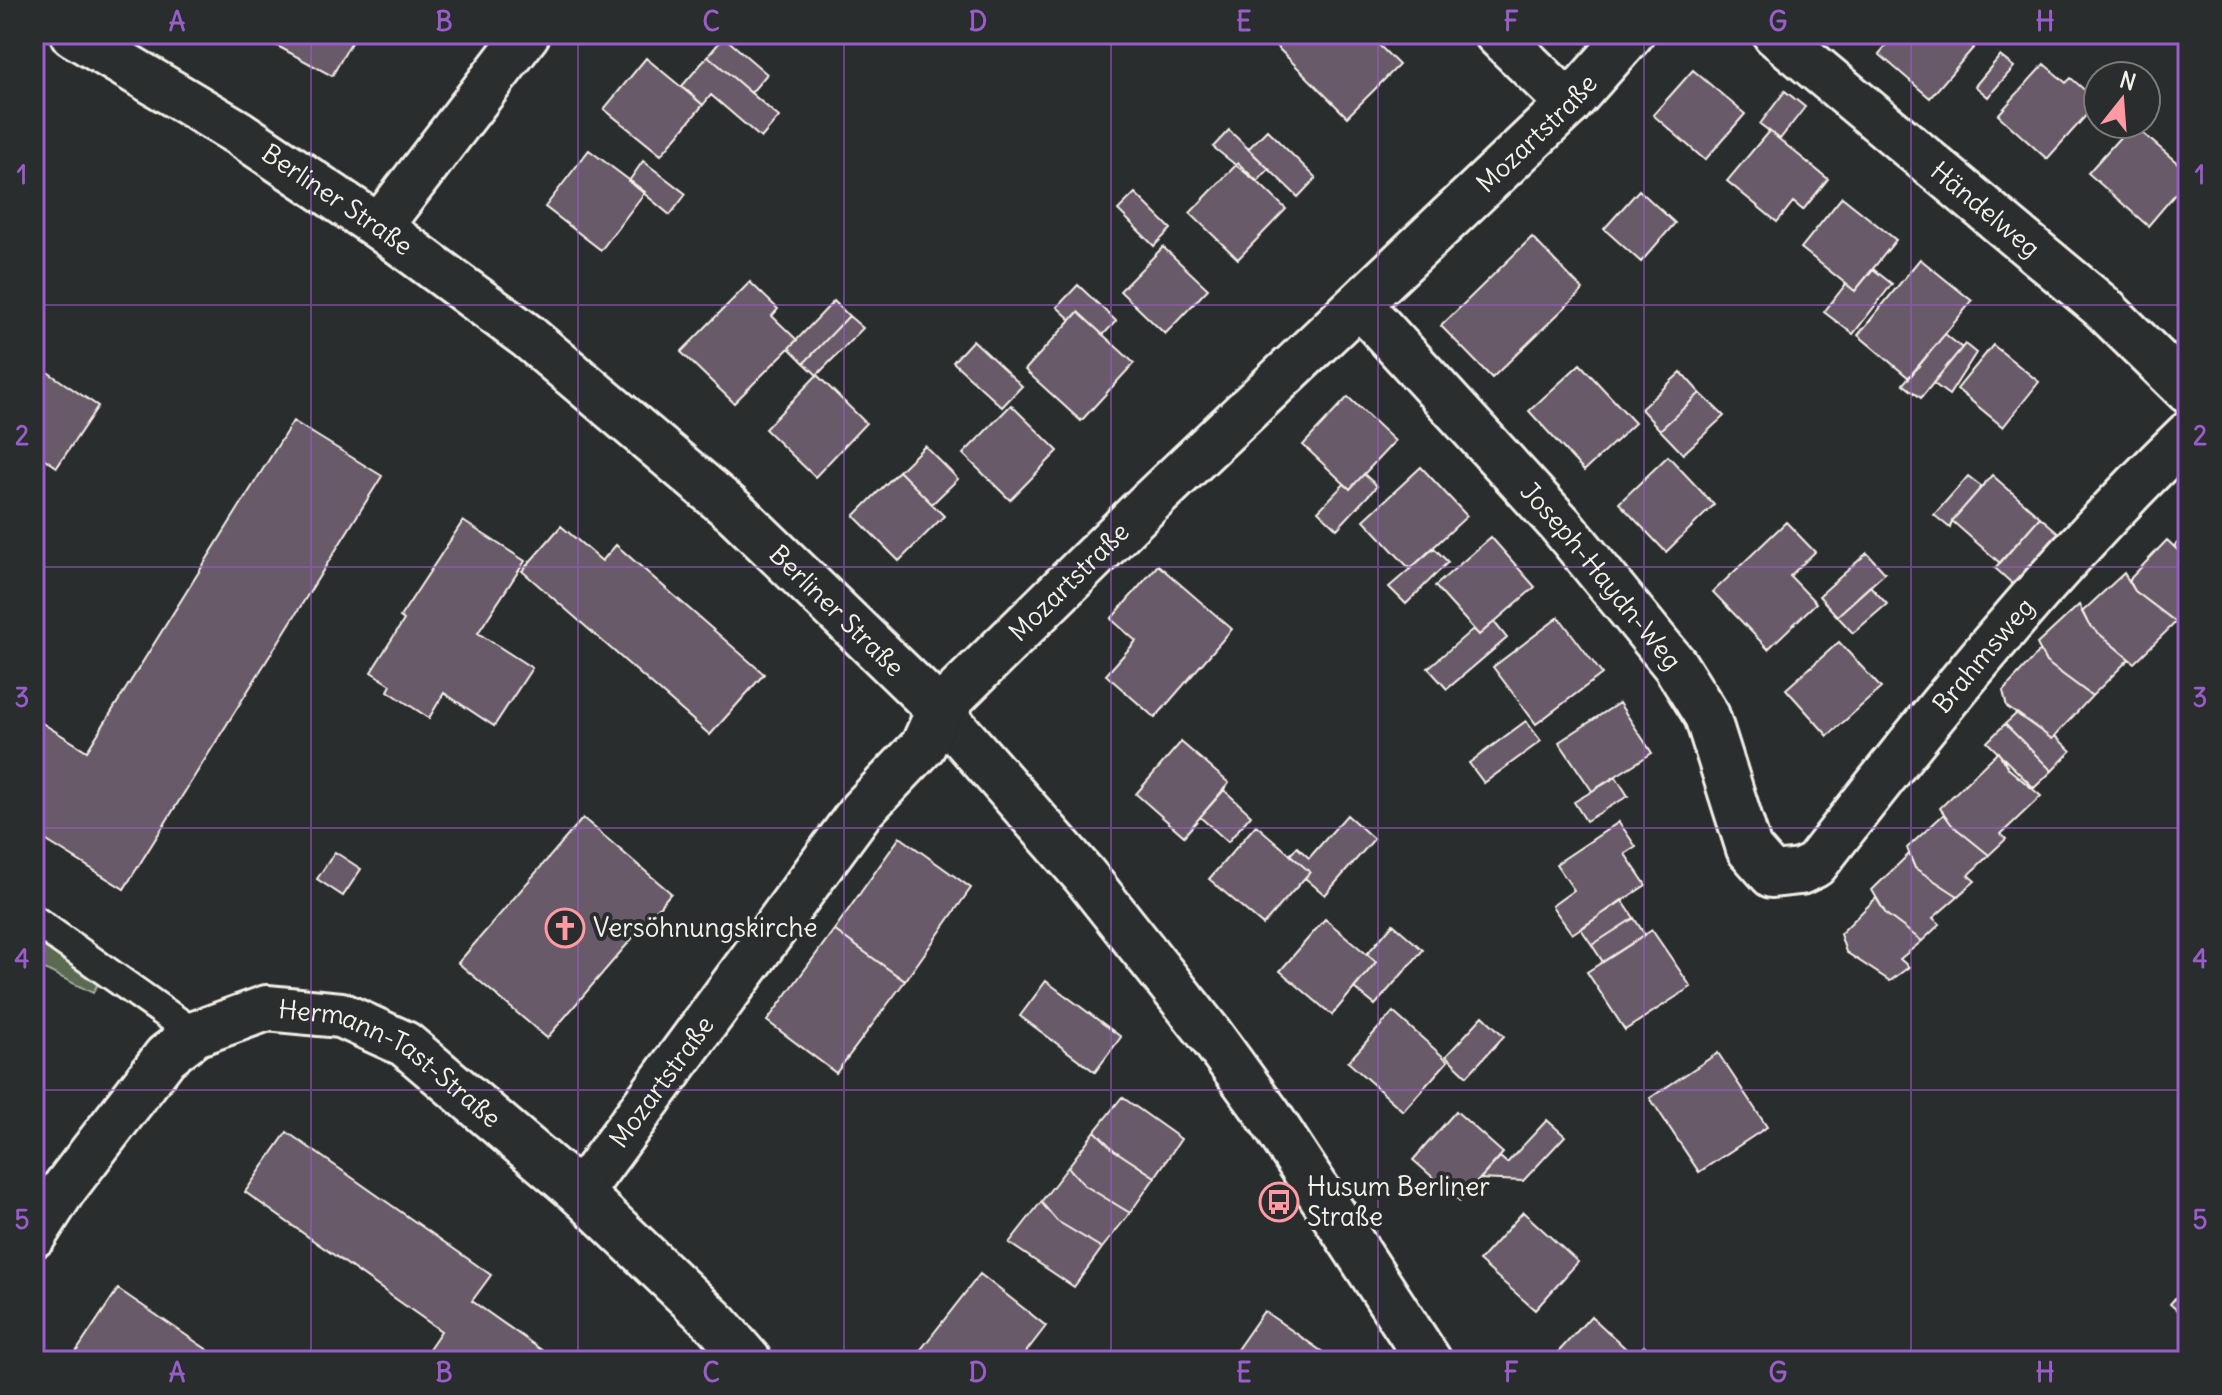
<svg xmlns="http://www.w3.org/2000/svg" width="2222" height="1395" font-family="Delius,sans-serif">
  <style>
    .green { fill: #5b6a52; stroke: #a8ae9d; stroke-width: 2 }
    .building { fill: #685a68; stroke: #f4f1e8; stroke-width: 2 }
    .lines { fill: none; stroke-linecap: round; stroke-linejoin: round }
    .service-casing { stroke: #f4f1e8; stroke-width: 34 }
    .minor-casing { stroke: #f4f1e8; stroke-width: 50 }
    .service { stroke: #2a2d2e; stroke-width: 28 }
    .minor { stroke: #2a2d2e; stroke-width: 44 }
    .grid { fill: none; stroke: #995dc9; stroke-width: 2; stroke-opacity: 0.55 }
    .labels { text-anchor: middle; stroke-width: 8; stroke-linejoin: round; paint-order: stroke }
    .street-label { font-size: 26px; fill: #f4f1e8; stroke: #2a2d2e }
    .poi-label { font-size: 26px; fill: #f4f1e8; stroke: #2a2d2e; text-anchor: start }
    .neatline { fill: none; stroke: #995dc9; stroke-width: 3 }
    .grid-label { font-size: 26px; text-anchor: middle; font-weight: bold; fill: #995dc9 }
  </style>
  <rect width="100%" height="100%" fill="#2a2d2e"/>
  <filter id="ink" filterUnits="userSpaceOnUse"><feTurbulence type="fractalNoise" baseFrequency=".0125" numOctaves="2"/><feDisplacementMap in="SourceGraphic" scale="16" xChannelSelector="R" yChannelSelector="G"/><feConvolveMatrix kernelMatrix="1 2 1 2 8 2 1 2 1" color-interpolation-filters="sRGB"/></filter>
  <g filter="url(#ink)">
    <path class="green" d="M34,930L102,976L93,993L34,964Z"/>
    <path class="building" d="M277,34H356L332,76L272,43Z
      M1286,34H1368L1399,65L1347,117L1275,45Z
      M1896,34H1960L1974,47L1930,98L1879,54Z
      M724,37L767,74L751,93L708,56Z
      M708,56L779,117L761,138L711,95L703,105L682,86Z
      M2000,56L2014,67L1988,97L1975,86Z
      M646,58L703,105L661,155L604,109Z
      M2044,64L2066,83L2071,78L2098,102L2047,159L1998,115Z
      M1693,70L1745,114L1705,160L1653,115Z
      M1785,91L1805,107L1780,139L1760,124Z
      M2132,124L2188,172V179L2148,226L2088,173Z
      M1229,130L1269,169L1257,182L1213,147Z
      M1267,130L1316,178L1298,197L1248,149Z
      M1769,131L1828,179L1803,210L1793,202L1777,222L1727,181Z
      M589,150L645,192L601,250L545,207Z
      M643,161L686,194L670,215L629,181Z
      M1238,163L1286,209L1238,259L1190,213Z
      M1639,190L1675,223L1641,262L1604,229Z
      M1135,193L1171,229L1154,246L1118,210Z
      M1842,197L1896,240L1855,291L1801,248Z
      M1532,237L1583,290L1492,378L1441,326Z
      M1163,247L1208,289L1165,334L1120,291Z
      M1920,259L1972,301L1909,378L1858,335Z
      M1873,269L1892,284L1853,334L1824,312L1846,284L1855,291Z
      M750,282L778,309L772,316L797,340L734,403L681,352Z
      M1078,285L1116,321L1103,335L1078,312L1071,320L1057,307Z
      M834,301L849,316L804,363L789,348Z
      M1078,312L1134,363L1081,421L1025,370Z
      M849,316L863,328L817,375L804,363Z
      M1945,334L1962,348L1921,398L1903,384Z
      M973,340L1022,386L1002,407L953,362Z
      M1965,344L1976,353L1949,395L1933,383Z
      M1993,345L2039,382L2003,427L1957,389Z
      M34,363L98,406L57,467L34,452Z
      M1580,364L1635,423L1584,471L1529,411Z
      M1681,372L1700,393L1660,430L1641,409Z
      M817,375L866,423L815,477L765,429Z
      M1700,393L1724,416L1683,454L1660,430Z
      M1348,397L1395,441L1350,489L1303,445Z
      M1011,405L1058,451L1010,500L963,454Z
      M293,421L382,476L124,889L34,833V718L87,751Z
      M925,446L958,479L932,504L899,471Z
      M1668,456L1714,505L1666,552L1619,503Z
      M1421,467L1467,516L1410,569L1364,520Z
      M899,471L944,516L899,561L854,516Z
      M1364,474L1377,486L1337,529L1318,511L1344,484L1350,489Z
      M1992,475L2040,517L2000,563L1952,521Z
      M1968,476L1982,487L1952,521L1950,528L1934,515Z
      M2040,517L2060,534L2015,586L1995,568Z
      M463,521L525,561L478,633L532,668L494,726L444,693L429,718L388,691L391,685L371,672L404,620L400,617Z
      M1786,522L1815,552L1790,576L1816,603L1768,649L1713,592Z
      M561,526L602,561L616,545L764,674L710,735L522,571Z
      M2188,534V560L2174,546Z
      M1491,537L1535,587L1479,635L1435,586Z
      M2167,540L2188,560V620L2182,627L2135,591L2129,580Z
      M1434,548L1448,562L1406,604L1389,587Z
      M1867,553L1885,573L1837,616L1819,596Z
      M1158,565L1232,629L1155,718L1106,675L1136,641L1111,619Z
      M2124,573L2135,591L2176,622L2134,663L2089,625L2082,612Z
      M1870,586L1887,604L1853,633L1837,616Z
      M2079,605L2089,625L2129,659L2092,696L2046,662L2037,644Z
      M1559,617L1602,674L1536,724L1493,667Z
      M1494,622L1507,638L1447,689L1428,668L1473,629L1479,635Z
      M1839,642L1881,688L1828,736L1786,689Z
      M2040,651L2046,662L2092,696L2052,739L2007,707L2003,691Z
      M1619,703L1652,753L1592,791L1559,742Z
      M2017,713L2052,739L2055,736L2071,751L2052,771L2005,724Z
      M1526,721L1541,741L1484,783L1469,763Z
      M2005,724L2052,771L2034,788L1987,742Z
      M1181,742L1229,783L1184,836L1136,794Z
      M1998,752L2009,769L2041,796L2001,834L2006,839L1989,855L1952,825L1940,808Z
      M1616,777L1628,796L1586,821L1574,802Z
      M1224,790L1251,815L1228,842L1200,817Z
      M1944,814L1952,825L1989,855L1968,875L1975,881L1958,896L1915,868L1907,848Z
      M1347,815L1374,839L1325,895L1305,878L1310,872L1290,855L1297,847L1309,858Z
      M583,818L671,893L547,1038L458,963Z
      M1619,822L1636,847L1625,854L1646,885L1572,934L1552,906L1574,890L1556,864Z
      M1256,825L1310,872L1263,925L1209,879Z
      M900,837L971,888L905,981L834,930Z
      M335,852L361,869L343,896L317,879Z
      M1909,854L1915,868L1958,896L1933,918L1940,924L1922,941L1886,914L1872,890Z
      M1876,898L1886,914L1922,941L1900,959L1909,967L1890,981L1846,952L1840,934Z
      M1622,900L1634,918L1592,945L1581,929Z
      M1634,918L1645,935L1603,962L1592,945Z
      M1325,919L1376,962L1332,1015L1280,971Z
      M1393,924L1423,950L1375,1005L1354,988L1376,962L1367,954Z
      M834,930L905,981L836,1073L767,1021Z
      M1652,930L1691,987L1625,1030L1587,972Z
      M1046,981L1121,1037L1095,1072L1020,1016Z
      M1393,1012L1448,1061L1403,1111L1348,1062Z
      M1483,1016L1504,1036L1467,1076L1446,1056Z
      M1718,1053L1767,1127L1699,1172L1650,1098Z
      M1122,1097L1181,1139L1155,1177L1114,1150L1095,1131Z
      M1456,1111L1503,1153L1460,1201L1413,1160Z
      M1547,1120L1565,1136L1523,1181L1480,1179L1500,1157L1507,1163Z
      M1095,1131L1114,1150L1155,1177L1130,1213L1084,1185L1068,1167Z
      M287,1132L491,1275L472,1301L557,1361L422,1359L441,1331L245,1192Z
      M1068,1167L1084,1185L1130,1213L1102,1248L1057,1221L1041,1202Z
      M1041,1202L1057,1221L1102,1248L1074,1287L1009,1243Z
      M1523,1212L1578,1262L1535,1310L1479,1261Z
      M980,1274L1046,1326L1019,1361H912Z
      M2185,1287L2188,1290V1320L2170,1304Z
      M118,1289L224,1361H70Z
      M1264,1311L1334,1360L1333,1361H1229Z
      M1591,1316L1637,1359L1635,1361H1550Z
      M1644,1346L1661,1361H1635V1356Z"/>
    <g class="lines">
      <defs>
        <path id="service" d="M34,920L195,1034"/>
        <g id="minor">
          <path id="s1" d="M73,34L239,133L379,227L527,336L736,513L939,710L1084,875L1209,1033L1268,1114L1429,1361"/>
          <path d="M1497,34L1569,104"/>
          <path id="s2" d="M1775,34L2101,306L2188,391"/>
          <path d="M379,227L527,34"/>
          <path id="s3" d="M1359,304L1560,524L1675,665L1707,716L1749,849L1772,875L1800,872L1815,865C1931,715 2051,566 2188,434"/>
          <path id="s4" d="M580,1193L861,811L923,746L939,710L1147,505L1569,104L1631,34"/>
          <path id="s5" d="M34,1235L63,1190L166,1056L195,1034L267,1008L341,1015L405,1044L580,1193L717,1324L749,1361"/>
        </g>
      </defs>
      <use href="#service" class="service-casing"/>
      <use href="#minor" class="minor-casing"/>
      <use href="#service" class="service"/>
      <use href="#minor" class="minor"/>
    </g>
  </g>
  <path class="grid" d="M311,34V1361M578,34V1361M844,34V1361M1111,34V1361M1378,34V1361M1644,34V1361M1911,34V1361M34,305H2188M34,567H2188M34,828H2188M34,1090H2188"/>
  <defs>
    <symbol id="church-ring" viewBox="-11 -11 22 22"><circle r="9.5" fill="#2a2d2e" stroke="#ff9aa2" stroke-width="1.5"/><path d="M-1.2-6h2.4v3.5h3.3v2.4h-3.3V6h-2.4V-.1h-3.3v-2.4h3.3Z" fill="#ff9aa2"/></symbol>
    <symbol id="bus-ring" viewBox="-11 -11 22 22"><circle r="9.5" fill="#2a2d2e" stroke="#ff9aa2" stroke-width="1.5"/><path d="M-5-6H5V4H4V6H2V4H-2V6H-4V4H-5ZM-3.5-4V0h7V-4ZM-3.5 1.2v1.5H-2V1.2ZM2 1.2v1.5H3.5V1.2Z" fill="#ff9aa2"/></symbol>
  </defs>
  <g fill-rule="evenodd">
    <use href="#church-ring" x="543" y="906" width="44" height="44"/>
    <use href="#bus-ring" x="1257" y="1180" width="44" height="44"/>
  </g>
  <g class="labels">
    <g class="street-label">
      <text dy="9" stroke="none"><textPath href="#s4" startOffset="1434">Mozartstraße</textPath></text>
      <text dy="9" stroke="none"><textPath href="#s1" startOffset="312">Berliner Straße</textPath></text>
      <text dy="9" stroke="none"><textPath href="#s2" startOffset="274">Händelweg</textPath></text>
      <text dy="9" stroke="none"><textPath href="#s3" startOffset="364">Joseph-Haydn-Weg</textPath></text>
      <text dy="9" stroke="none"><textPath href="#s4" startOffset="786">Mozartstraße</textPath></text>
      <text dy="9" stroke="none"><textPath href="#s1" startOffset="960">Berliner Straße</textPath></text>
      <text dy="9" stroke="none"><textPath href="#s3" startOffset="1028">Brahmsweg</textPath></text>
      <text dy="9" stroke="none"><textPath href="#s5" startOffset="474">Hermann-Tast-Straße</textPath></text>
      <text dy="9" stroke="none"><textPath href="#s4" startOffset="138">Mozartstraße</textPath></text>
    </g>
    <g class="poi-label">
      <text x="593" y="937">Versöhnungskirche</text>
      <text x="1307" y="1196">Husum Berliner<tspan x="1307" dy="30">Straße</tspan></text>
    </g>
  </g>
  <rect width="2222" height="1395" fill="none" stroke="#2a2d2e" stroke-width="88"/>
  <g transform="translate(2122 100) rotate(17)"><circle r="38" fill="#2a2d2e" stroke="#7b7b78" stroke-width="2"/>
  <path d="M0-6L14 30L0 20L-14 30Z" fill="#ff9aa2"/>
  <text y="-12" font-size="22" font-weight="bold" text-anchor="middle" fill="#f4f1e8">N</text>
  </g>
  <rect x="44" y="44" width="2134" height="1307" class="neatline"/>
  <g class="grid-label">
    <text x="177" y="31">A</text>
    <text x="444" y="31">B</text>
    <text x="711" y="31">C</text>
    <text x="978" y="31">D</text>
    <text x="1244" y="31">E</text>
    <text x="1511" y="31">F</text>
    <text x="1778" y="31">G</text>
    <text x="2045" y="31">H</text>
    <text x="22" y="184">1</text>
    <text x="2200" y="184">1</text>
    <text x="22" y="445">2</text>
    <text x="2200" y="445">2</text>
    <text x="22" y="707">3</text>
    <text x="2200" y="707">3</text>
    <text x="22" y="968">4</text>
    <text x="2200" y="968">4</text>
    <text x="22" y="1229">5</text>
    <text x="2200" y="1229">5</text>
    <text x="177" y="1382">A</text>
    <text x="444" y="1382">B</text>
    <text x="711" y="1382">C</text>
    <text x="978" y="1382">D</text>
    <text x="1244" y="1382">E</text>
    <text x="1511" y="1382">F</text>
    <text x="1778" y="1382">G</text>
    <text x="2045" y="1382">H</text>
  </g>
</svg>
